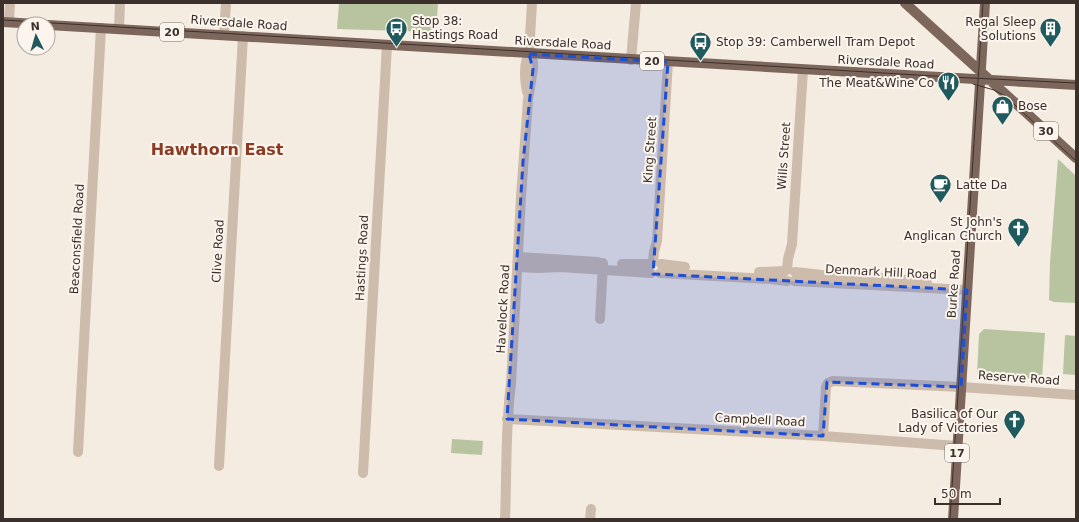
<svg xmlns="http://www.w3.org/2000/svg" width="1079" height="522" font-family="'DejaVu Sans',sans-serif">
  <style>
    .green { fill: #b8c4a0 }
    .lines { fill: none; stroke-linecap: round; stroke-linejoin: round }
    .minor { stroke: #cdbbac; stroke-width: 10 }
    .major { stroke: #7d675c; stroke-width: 10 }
    .tram { stroke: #3b302b; stroke-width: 1 }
    .marked { fill: #1d4ed8; fill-opacity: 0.2; stroke: #1d4ed8; stroke-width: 3; stroke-dasharray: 8 5; stroke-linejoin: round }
    .labels { text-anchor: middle; stroke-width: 4; stroke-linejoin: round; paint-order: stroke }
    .shield { fill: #fbf5ee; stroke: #756b66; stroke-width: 1 }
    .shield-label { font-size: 11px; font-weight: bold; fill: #3b302b }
    .poi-label { font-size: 12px; fill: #3b302b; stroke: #fbf5ee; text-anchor: start }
    .street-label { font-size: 12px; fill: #3b302b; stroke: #fbf5ee }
    .district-label { font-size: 16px; font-weight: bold; fill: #8c3b22; stroke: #fbf5ee }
  </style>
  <rect width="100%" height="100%" fill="#f4ebe1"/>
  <path class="green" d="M339,3H438L436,32L337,29Z
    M1058,159L1076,176V303L1054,302L1049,300L1050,263Z
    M984,329L1045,333L1042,379L977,375L979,334Z
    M1065,335L1076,336V375L1063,374Z
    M452,439L483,441L482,455L451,453Z"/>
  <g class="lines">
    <path class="minor" d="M9,22L10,3
      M119,29L120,3
      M224,35L226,3
      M631,60L636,3
      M527,92C525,80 523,65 529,54L532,3
      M519,257L598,262
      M653,262L654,252L657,241L668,62
      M622,264H651
      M661,264L685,267
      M518,267L538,268L560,267L651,273
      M787,270L788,259L792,244L803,70
      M759,272L785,271
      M795,272L822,275L927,281
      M660,273L770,279L787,281
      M794,281L967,290
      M600,319L603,263
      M507,419L823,436L826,387L828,383L833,381L961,387L1076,395
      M823,436L957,446
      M78,452L101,28
      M219,466L243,36
      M363,473L387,45
      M505,519C507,474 505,429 511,384L521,197L528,100L533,69V62L529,54
      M590,519L591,509"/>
    <path class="major" d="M905,3L1076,158
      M3,22L37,24
      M48,25L1076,85
      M953,519L985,3"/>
    <path class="tram" d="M3,20L950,77L1076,83
      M973,84L994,90L1005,96L1076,161
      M950,519L983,3"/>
  </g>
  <path class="marked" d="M529,54L668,62L653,274L967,290L961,387L827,382L823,436L507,419L523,162L533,69Z"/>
  <defs>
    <symbol id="bus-pin" viewBox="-11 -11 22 30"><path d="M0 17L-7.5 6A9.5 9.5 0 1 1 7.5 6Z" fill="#1f5a5e" stroke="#fbf5ee"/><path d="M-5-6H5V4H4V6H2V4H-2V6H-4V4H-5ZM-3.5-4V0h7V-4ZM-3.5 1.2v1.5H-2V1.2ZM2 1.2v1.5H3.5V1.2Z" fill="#fff"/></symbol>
    <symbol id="building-pin" viewBox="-11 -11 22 30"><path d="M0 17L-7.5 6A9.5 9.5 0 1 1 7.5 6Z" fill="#1f5a5e" stroke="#fbf5ee"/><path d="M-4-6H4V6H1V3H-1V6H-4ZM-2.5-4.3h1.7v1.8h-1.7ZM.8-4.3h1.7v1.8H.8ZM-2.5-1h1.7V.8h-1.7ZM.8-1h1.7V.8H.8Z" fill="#fff"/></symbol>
    <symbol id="restaurant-pin" viewBox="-11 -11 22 30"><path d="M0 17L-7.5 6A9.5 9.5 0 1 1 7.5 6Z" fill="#1f5a5e" stroke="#fbf5ee"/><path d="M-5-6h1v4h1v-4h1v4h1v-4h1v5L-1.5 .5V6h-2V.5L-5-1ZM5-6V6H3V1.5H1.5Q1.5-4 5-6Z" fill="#fff"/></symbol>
    <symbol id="shop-pin" viewBox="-11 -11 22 30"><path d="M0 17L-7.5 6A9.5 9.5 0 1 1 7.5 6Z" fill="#1f5a5e" stroke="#fbf5ee"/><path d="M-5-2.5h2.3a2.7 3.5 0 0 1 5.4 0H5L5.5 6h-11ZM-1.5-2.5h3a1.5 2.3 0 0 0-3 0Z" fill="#fff"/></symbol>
    <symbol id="cafe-pin" viewBox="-11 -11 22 30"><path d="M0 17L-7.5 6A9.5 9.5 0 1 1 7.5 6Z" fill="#1f5a5e" stroke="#fbf5ee"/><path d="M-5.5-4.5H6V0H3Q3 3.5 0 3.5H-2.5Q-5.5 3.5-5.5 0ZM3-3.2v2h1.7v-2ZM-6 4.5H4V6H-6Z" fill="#fff"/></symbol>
    <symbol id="church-pin" viewBox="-11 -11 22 30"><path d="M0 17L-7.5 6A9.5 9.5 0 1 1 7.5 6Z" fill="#1f5a5e" stroke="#fbf5ee"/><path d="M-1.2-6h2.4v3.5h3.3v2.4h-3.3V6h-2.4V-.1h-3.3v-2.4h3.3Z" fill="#fff"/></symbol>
  </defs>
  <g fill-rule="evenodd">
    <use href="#bus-pin" x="384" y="16" width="25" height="34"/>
    <use href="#building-pin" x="1038" y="16" width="25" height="34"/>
    <use href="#bus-pin" x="688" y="30" width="25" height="34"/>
    <use href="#restaurant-pin" x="936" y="70" width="25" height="34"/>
    <use href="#shop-pin" x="990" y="94" width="25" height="34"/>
    <use href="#cafe-pin" x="928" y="172" width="25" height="34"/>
    <use href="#church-pin" x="1006" y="216" width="25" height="34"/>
    <use href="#church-pin" x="1002" y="408" width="25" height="34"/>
  </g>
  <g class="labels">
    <g class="shield">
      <rect x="160" y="23" width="24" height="18" rx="3"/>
      <rect x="640" y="52" width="24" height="18" rx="3"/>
      <rect x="1034" y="122" width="24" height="18" rx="3"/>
      <rect x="945" y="444" width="24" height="18" rx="3"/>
    </g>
    <g class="shield-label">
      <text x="172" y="36">20</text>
      <text x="652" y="65">20</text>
      <text x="1046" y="135">30</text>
      <text x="957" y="457">17</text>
    </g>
    <g class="poi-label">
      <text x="412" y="25">Stop 38:<tspan x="412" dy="14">Hastings Road</tspan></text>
      <text x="1036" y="26" text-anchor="end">Regal Sleep<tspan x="1036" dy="14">Solutions</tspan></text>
      <text x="716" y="46">Stop 39: Camberwell Tram Depot</text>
      <text x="934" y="87" text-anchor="end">The Meat&amp;Wine Co</text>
      <text x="1018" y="110">Bose</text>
      <text x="956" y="189">Latte Da</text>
      <text x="1002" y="226" text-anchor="end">St John's<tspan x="1002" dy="14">Anglican Church</tspan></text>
      <text x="998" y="418" text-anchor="end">Basilica of Our<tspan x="998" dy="14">Lady of Victories</tspan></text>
    </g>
    <g class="street-label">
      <text transform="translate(239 23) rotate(4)" y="4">Riversdale Road</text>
      <text transform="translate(563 43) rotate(3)" y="4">Riversdale Road</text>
      <text transform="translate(886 62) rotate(3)" y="4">Riversdale Road</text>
      <text transform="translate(650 150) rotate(-86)" y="4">King Street</text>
      <text transform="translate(784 156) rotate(-86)" y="4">Wills Street</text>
      <text transform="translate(77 239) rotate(-87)" y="4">Beaconsfield Road</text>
      <text transform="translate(218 251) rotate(-87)" y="4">Clive Road</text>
      <text transform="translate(362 258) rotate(-87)" y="4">Hastings Road</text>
      <text transform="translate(881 272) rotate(3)" y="4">Denmark Hill Road</text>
      <text transform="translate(954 284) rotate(-86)" y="4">Burke Road</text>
      <text transform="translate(503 309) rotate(-87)" y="4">Havelock Road</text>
      <text transform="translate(1019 378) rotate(4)" y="4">Reserve Road</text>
      <text transform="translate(760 420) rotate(3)" y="4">Campbell Road</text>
    </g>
    <g class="district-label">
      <text x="217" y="155">Hawthorn East</text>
    </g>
  </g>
  <rect width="1079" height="522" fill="none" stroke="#3b302b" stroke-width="8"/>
  <g transform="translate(36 36) rotate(355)"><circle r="19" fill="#fbf5ee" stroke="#aea6a0"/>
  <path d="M0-3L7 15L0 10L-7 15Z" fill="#1f5a5e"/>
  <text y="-6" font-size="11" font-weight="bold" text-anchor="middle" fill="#3b302b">N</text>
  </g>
  <path d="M935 498v6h65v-6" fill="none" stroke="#3b302b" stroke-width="2"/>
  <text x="941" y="498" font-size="12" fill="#3b302b" stroke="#fbf5ee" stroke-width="3" paint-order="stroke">50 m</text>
</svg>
